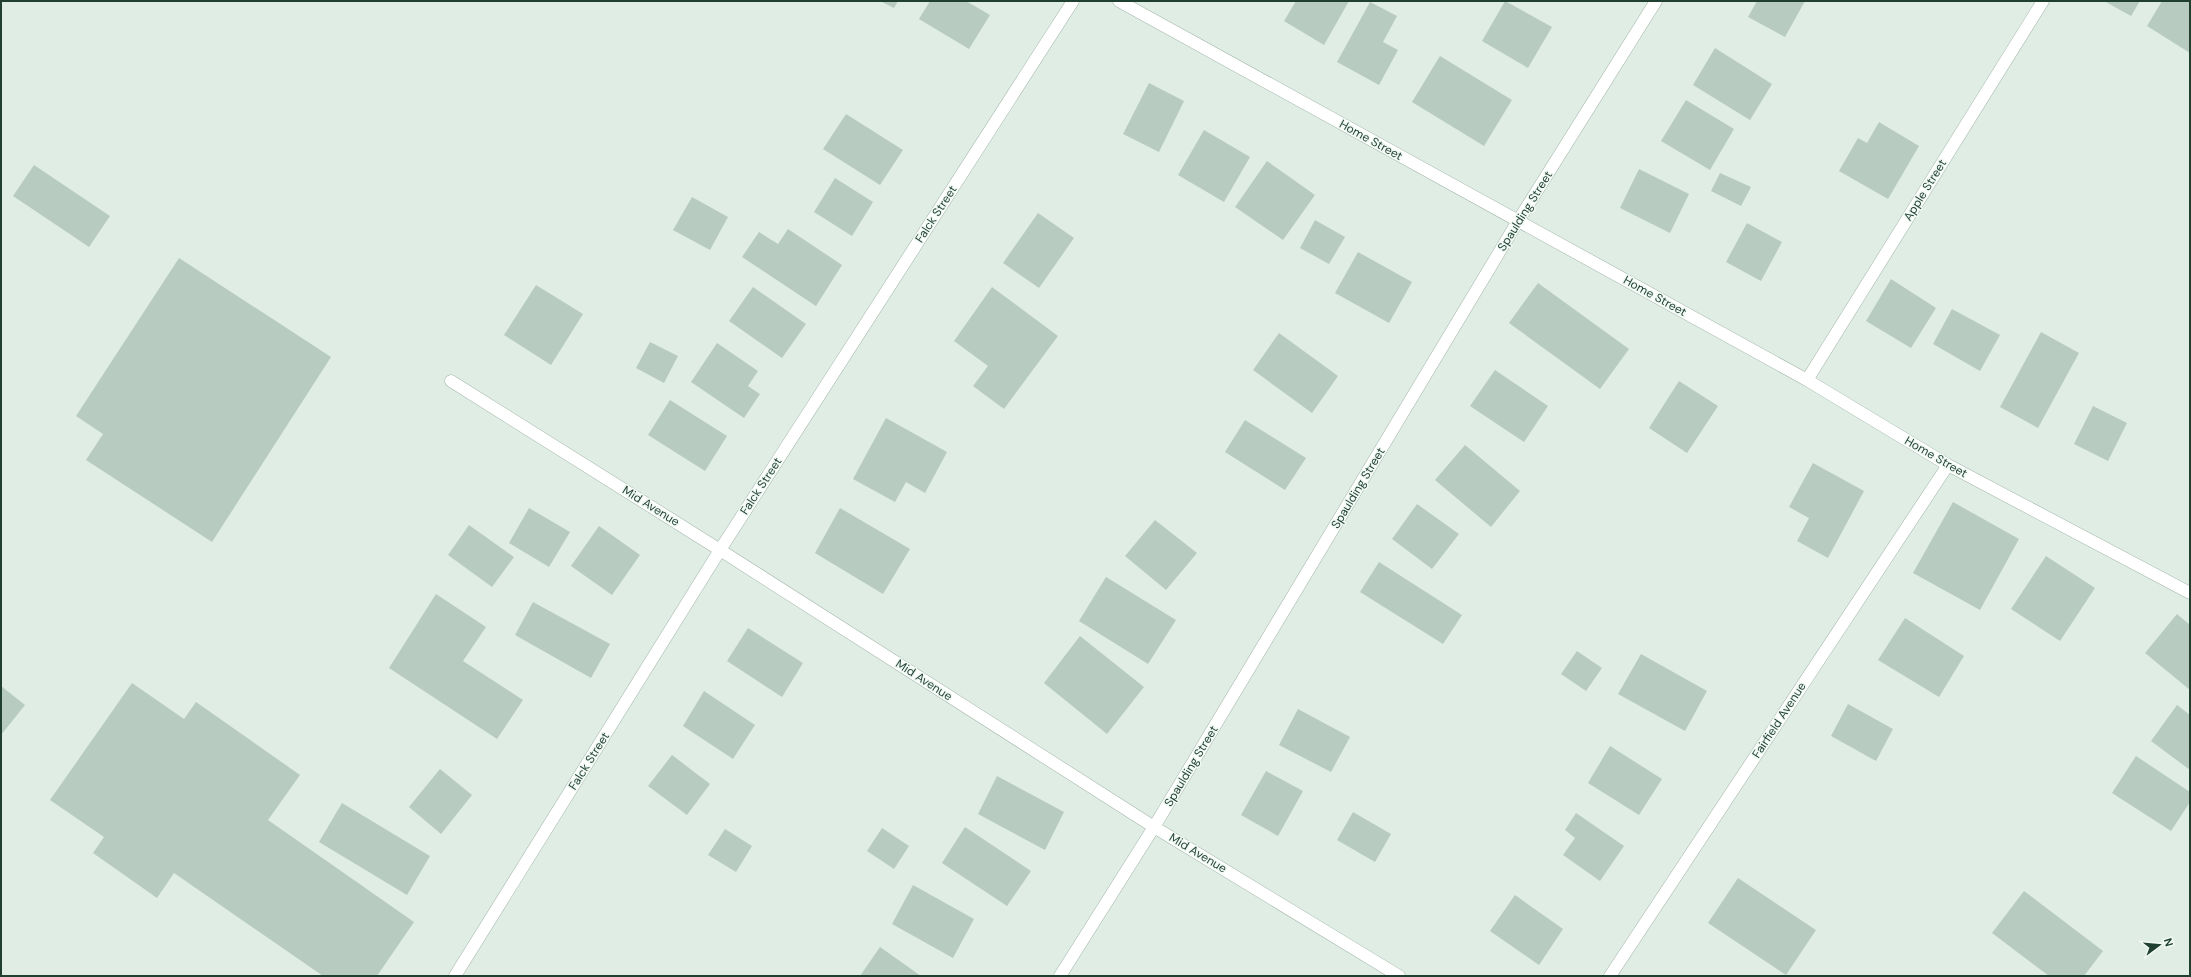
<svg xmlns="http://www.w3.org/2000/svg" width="2191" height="977" font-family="'DM Sans',sans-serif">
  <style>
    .building { fill: #b8cbc0 }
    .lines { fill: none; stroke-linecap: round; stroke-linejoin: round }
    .service-casing { stroke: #a2b5ab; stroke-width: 13 }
    .minor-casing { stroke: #a2b5ab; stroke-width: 13 }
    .service { stroke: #fff; stroke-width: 12 }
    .minor { stroke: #fff; stroke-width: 12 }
    .labels { text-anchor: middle; stroke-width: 3; stroke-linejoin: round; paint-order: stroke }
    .street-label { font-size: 12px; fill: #1f3f31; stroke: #f1f9f4 }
  </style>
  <rect width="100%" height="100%" fill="#e0ede5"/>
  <path class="building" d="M880,1H898L894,8Z
    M930,1H966L990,15L969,49L919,19Z
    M1296,1H1349L1324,45L1284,21Z
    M1505,1L1552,27L1528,68L1482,41Z
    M1757,1H1805L1785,37L1748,17Z
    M2104,1H2140L2131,16Z
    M2162,1H2190V53L2147,26Z
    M1370,2L1397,16L1383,42L1398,50L1379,85L1337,62Z
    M1715,48L1772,84L1750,120L1693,85Z
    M1440,56L1512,100L1484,146L1412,102Z
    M1149,83L1184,101L1159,152L1123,134Z
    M1686,100L1734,129L1710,170L1661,141Z
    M846,114L903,150L880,185L823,149Z
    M1879,122L1919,146L1888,199L1839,171L1858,138L1867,143Z
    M1204,130L1250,157L1224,202L1178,175Z
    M1267,161L1315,195L1283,240L1235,207Z
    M34,165L110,216L89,247L13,196Z
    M1639,169L1689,194L1670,233L1620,208Z
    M1720,173L1751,187L1741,206L1711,191Z
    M835,178L873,202L852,236L814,212Z
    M692,197L728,217L710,250L673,230Z
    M1038,213L1074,238L1039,288L1003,263Z
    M1315,220L1345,237L1329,264L1300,248Z
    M1747,223L1782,242L1761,281L1726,262Z
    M788,229L842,265L816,306L742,257L759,232L778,244Z
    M1358,252L1412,282L1389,323L1335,293Z
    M179,258L331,357L212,542L86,460L103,434L76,416Z
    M1891,279L1936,308L1911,348L1866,321Z
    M1538,283L1629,349L1600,389L1509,323Z
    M536,285L583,314L551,365L504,335Z
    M753,287L806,324L782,358L729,321Z
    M992,287L1058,336L1004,409L973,386L988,366L954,341Z
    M1952,309L2000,335L1980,371L1933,344Z
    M2041,332L2079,353L2038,428L2000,407Z
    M1279,333L1338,376L1312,413L1253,370Z
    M650,342L678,356L664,383L636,368Z
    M717,343L758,371L748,386L760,394L744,418L691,382Z
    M1495,370L1548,406L1524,442L1470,406Z
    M1679,381L1718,406L1687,453L1649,428Z
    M670,400L727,436L705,471L648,435Z
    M2093,406L2127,423L2108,461L2074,444Z
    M886,418L947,452L925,493L906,482L895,502L853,479Z
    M1245,420L1306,458L1285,490L1225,452Z
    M1465,445L1520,491L1491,527L1435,480Z
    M1813,463L1864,491L1828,558L1797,541L1809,518L1789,507Z
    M1953,502L2019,539L1980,610L1913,573Z
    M1417,504L1459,534L1432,569L1392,539Z
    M529,508L570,532L549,567L509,543Z
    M840,508L910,549L883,594L815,553Z
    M1155,520L1197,553L1166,590L1125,556Z
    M469,525L514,557L492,587L448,555Z
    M599,526L640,555L612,595L571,566Z
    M2046,556L2095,588L2060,641L2011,609Z
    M1379,562L1462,615L1443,644L1360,592Z
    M1106,577L1176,620L1148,664L1079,621Z
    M436,594L486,627L463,661L523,700L497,739L389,668Z
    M533,602L610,644L591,678L515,635Z
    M2177,614L2190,625V690L2145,653Z
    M1905,618L1964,656L1939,697L1878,660Z
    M748,628L803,663L782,697L727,661Z
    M1080,636L1144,687L1107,734L1044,683Z
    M1577,651L1602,668L1586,691L1561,674Z
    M1641,654L1707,691L1685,731L1618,694Z
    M132,683L184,719L196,702L300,775L268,820L414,922L377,976H323L174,873L157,898L93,853L104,837L50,800Z
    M1,686L25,705L1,735Z
    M704,691L755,725L733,759L683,726Z
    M1848,704L1893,729L1876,761L1831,736Z
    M2177,705L2190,715V770L2151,741Z
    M1298,709L1350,737L1331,772L1279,745Z
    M1610,746L1662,779L1639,815L1588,783Z
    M672,755L710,784L687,815L648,786Z
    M2136,756L2190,792V802L2171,831L2112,793Z
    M440,769L472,795L441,834L409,807Z
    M1266,771L1303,791L1278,836L1241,815Z
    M997,776L1064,812L1045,850L978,814Z
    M342,803L430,856L407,895L319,842Z
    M1353,812L1391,834L1375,862L1337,840Z
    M1576,813L1624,846L1600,881L1563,855L1575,838L1565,830Z
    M965,827L1031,871L1007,906L942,863Z
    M882,828L909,846L894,869L867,851Z
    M725,829L752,846L736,872L708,855Z
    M1738,878L1816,930L1786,975L1708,923Z
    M913,885L974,919L953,958L892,924Z
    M2024,891L2103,951L2084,976H2049L1992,933Z
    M1515,895L1563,929L1539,965L1490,931Z
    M880,947L921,976H860Z"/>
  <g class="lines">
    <defs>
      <path id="service" d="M1807,380L2043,1"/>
      <path id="minor" d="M1119,1L1807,380L1948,465L2190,593
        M451,381L720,550L1154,827L1399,976
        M455,976L720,550L1073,1
        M1060,976L1154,827L1518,221L1656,1
        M1610,976L1948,465"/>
    </defs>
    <use href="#service" class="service-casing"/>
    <use href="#minor" class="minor-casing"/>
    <use href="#service" class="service"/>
    <use href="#minor" class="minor"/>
  </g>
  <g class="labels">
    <g class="street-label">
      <text transform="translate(1371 140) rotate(29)" y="4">Home Street</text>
      <text transform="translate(1925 190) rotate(-58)" y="4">Apple Street</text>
      <text transform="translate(1525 211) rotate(-58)" y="4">Spaulding Street</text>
      <text transform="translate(936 214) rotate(-57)" y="4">Falck Street</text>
      <text transform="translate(1655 296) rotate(29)" y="4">Home Street</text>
      <text transform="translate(1936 457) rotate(30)" y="4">Home Street</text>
      <text transform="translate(761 486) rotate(-57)" y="4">Falck Street</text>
      <text transform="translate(1358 488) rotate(-59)" y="4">Spaulding Street</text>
      <text transform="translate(651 506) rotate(32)" y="4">Mid Avenue</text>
      <text transform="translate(924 680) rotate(33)" y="4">Mid Avenue</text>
      <text transform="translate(1779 720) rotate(-57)" y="4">Fairfield Avenue</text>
      <text transform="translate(589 761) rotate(-58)" y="4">Falck Street</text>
      <text transform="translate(1191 766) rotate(-59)" y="4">Spaulding Street</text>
      <text transform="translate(1198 853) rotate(31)" y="4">Mid Avenue</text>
    </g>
  </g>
  <rect width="2191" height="977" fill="none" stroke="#1f3f31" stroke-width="4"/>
  <g transform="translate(2159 945) rotate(74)" stroke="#f1f9f4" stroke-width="3" paint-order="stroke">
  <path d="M0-3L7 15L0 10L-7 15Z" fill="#1f3f31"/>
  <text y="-6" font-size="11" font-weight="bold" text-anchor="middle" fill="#1f3f31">N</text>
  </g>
</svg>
